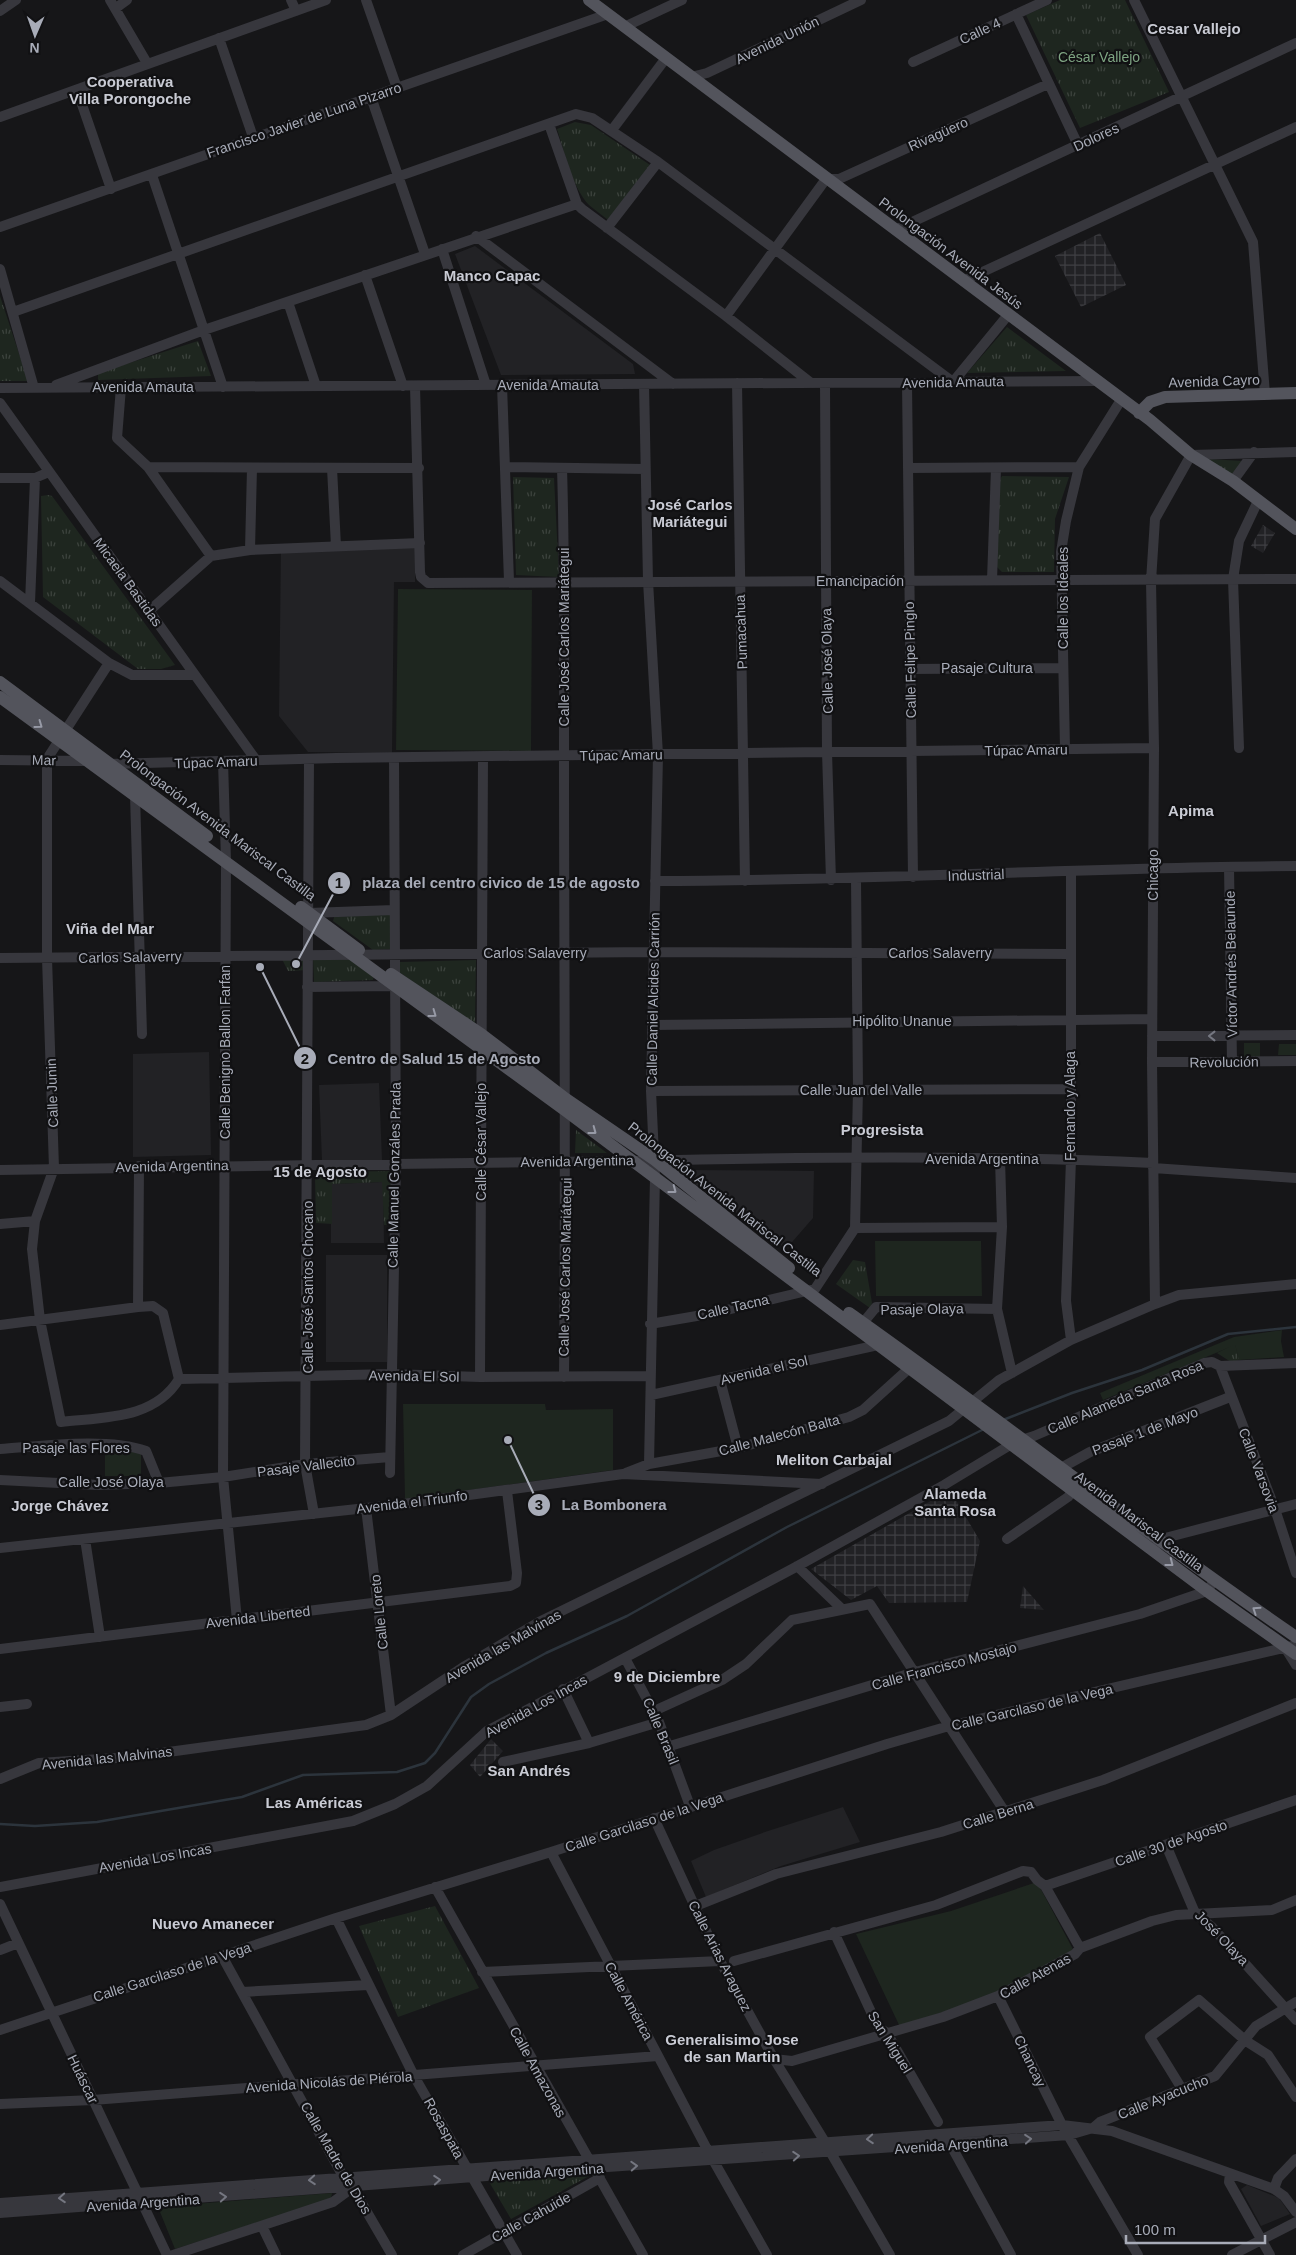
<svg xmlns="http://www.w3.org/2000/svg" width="1296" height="2255" font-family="Helvetica,sans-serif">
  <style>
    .built { fill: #222225 }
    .industrial { fill: url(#industrial-grid) }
    .grass { fill: #1e261f }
    .park { fill: url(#park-tufts) }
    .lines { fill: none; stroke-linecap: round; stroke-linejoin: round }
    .stream { stroke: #2c343c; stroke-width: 2.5 }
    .minor { stroke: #37373d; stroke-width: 10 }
    .major { stroke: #53545c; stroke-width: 12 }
    .oneway { stroke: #979aa6 }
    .oneway2 { stroke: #757781 }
    .labels { text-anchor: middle; stroke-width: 4.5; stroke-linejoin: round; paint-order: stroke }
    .street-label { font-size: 14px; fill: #a8acb8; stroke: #111113 }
    .park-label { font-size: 14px; fill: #7ea482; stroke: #111113 }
    .neighbourhood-label { font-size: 15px; font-weight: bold; fill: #c9cbd4; stroke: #111113 }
    .leader { fill: none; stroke: #a8acb8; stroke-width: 2 }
    .callout-dot { fill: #a8acb8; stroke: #111113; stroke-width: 2 }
    .mark-label { font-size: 15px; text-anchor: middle; font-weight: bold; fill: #111 }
    .callout-label { font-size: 15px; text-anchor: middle; font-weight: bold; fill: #a8acb8; stroke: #111113; stroke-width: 4.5; stroke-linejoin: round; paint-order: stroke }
  </style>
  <defs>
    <pattern id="industrial-grid" width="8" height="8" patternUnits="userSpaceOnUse" patternTransform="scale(1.25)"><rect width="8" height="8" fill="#222225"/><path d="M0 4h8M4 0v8" fill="none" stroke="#3f3f43"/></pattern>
    <pattern id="park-tufts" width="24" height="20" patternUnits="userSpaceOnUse" patternTransform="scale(1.25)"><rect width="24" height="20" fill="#1e261f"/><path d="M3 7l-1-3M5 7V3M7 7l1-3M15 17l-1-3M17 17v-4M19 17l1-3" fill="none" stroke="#3c433d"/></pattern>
  </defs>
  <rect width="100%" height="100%" fill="#161618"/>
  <path class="built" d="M475,246L633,364L635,374L501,375L455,254Z
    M281,545L415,548V582H394L392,753L308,752L279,716Z
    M209,1052L211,1155L133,1157V1054Z
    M379,1083L382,1160L322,1161L319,1085Z
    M682,1170L814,1171L813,1218L786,1249L684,1176Z
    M383,1182L384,1243H331V1184Z
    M326,1255H387V1362H326Z
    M843,1807L860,1842L781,1866L706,1897L691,1861L714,1850L768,1831Z
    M1247,2185L1279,2198L1290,2214L1261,2226L1241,2189Z"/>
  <path class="industrial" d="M1100,233L1126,285L1081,307L1055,256Z
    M1263,525L1275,533L1263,553L1251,546Z
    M950,1490L980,1541L967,1602L889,1603L877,1586L851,1600L811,1569Z
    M1023,1586L1044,1610L1020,1608Z
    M491,1739L503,1751L480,1777L470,1765Z"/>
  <path class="grass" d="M398,589L532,590L531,751L396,750Z
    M1244,1043H1260V1057L1244,1056Z
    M1279,1044H1296V1055H1278Z
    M875,1241H981L982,1296H876Z
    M1282,1330L1281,1341L1284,1357L1239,1360L1235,1345L1103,1400L1100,1393L1234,1337Z
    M403,1404H545L546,1410L613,1409V1470L405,1499Z
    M105,1450H141V1476H105Z
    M1037,1882L1075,1953L996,1994L900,2027L856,1934L951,1911Z
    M332,2193L331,2199L175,2249L158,2207Z"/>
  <path class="park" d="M1060,0H1125L1169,92L1080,128L1026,15Z
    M575,122L591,125L650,165L608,220C602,215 595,210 589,205C572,187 565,153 557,129Z
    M0,296L28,381H0Z
    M1007,327L1066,371L967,373Z
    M198,341L211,376L98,380V373Z
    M1208,459L1243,461L1234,478Z
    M1002,476L1069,477L1055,519L1054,572H1002L997,567L998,483Z
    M513,477L554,478L559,577L516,575Z
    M48,495L52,496L175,665L161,669H138L43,597L41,496Z
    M335,914H391V949L373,950L333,921Z
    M306,957L308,970L288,971L282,959Z
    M313,957H351L374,976L373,980L314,982Z
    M476,960L475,1025L399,972L400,962Z
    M576,1130L607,1153H575Z
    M394,1171V1225H384L382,1182L332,1184V1224L316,1223L315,1175L318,1172Z
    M853,1260L865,1262L872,1303L870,1308L836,1284Z
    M1235,1344L1239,1360L1231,1362L1217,1353Z
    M435,1906L479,1988L398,2017L359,1926Z
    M589,2176L511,2219L488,2180Z"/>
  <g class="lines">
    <path class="stream" d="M1003,1420L1072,1393L1142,1370L1228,1334L1296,1327
      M0,1824L35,1826L97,1822L242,1797L303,1775L397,1772L425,1763L435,1753L471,1697L489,1684L546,1653L627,1616L787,1527L984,1429"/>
    <path class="minor" d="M110,0L147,63
      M291,0L296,11
      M366,0L397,88
      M1134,0L1253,242L1265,394
      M116,8L127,0
      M0,11L16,0
      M1016,14L1078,145
      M624,27L682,0
      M219,38L253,137
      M913,62L1047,0
      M691,77L707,73L861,0
      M77,90L111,189
      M371,97L425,254
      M0,117L326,0
      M549,124L577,204L582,209L726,316L811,383
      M612,130L666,58
      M152,175L223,387
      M0,227L608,14
      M607,228L658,162
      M895,230L1296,43
      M476,236L673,384
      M442,249L486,385
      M0,269L34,388
      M365,275L403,386
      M963,281L1296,127
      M288,302L316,386
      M13,312L576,114L592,118L658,162L953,382L1008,315
      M726,316L826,179H839L1048,84
      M737,383L745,881
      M825,383L827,752L831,880
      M907,383L913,877
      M644,384L648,581L658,755L651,1091L655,1177L649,1464
      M56,385L204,330L577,204
      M502,385L509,581
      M415,386L420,572L421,577L428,583L1296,579
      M121,387L117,438L148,467L211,556L149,611
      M0,388L1096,381
      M0,403L256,760
      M148,467L419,468
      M505,467L645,469
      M332,468L336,546
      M562,468C565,564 564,659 564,755C564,963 566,1170 564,1377
      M908,468L1079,467
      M0,478H35L49,472
      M1233,481L1254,452
      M250,550L252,468
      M211,556L250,550L420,543
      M992,580L996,468
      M0,581L109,663
      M30,603L35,478
      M910,669L1063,668
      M1239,748L1233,579L1239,541L1258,501
      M1065,749L1061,552L1066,521L1079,467L1121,400
      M47,759L109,663L132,675H195
      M309,759L305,1464L314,1514
      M0,760L89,761
      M223,761L226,861L223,1477L237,1620
      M108,764L336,758L1154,748
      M137,791L135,795L142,1034
      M1229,867L1232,1062
      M1071,871V1159L1066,1301L1071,1340
      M655,881C869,881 1082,867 1296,866
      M309,913L394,910
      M0,958L654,952L1070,954
      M307,987L394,986
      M652,1025L1152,1019
      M1152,1036L1296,1035
      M1152,1062L1296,1061
      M651,1091L1071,1089
      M1000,1159L1002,1227L997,1309L1012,1373
      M1153,1168L1296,1178
      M0,1170C211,1165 421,1165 632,1161C804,1157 981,1155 1153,1163
      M0,1224L35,1221
      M855,1228L1002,1227
      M1155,1304L1152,1062L1154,748L1151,581L1155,519L1191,455L1296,452
      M138,1307L139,1166
      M650,1324L714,1313L815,1289L855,1228L858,1089L856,879
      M0,1325L138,1307L153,1306L163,1313L179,1379C154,1420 103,1417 61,1422L40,1320L32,1249L35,1221L54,1168L47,958V759
      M858,1329L876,1307L997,1309
      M1220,1366L1275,1509L1296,1573
      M480,1377L483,757
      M179,1379L391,1374L480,1377L650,1376
      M720,1380L738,1448
      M651,1395L878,1345
      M0,1449C42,1446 108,1437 146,1451L159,1483
      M1061,1468L1090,1452L1230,1397
      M390,1473L396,1163L394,758
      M626,1473L649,1464L738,1448L849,1417L863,1410L915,1363
      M0,1480L98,1485L159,1483L223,1477L305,1464L390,1457
      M366,1508L391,1715
      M85,1539L100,1637
      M1007,1539L1068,1497L1078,1485
      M1157,1545L1165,1538L1296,1504
      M0,1548L403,1504L623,1474L822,1484
      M797,1566L841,1608
      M0,1649L510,1586L516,1583L517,1573L507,1491
      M1286,1649L1296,1665
      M625,1658L659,1722L690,1806
      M563,1689L589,1743
      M0,1707L27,1704
      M654,1711L722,1680L746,1664L792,1620L870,1604L1005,1812
      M670,1746L915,1672L1140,1614L1207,1591L1214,1581
      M503,1762L589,1743L659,1722
      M0,1779L39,1763L132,1757L366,1725L391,1715L465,1666L539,1622L949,1421L999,1380L1071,1340L1155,1304L1179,1295L1296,1284
      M654,1818L720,1961L774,2059L825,2142
      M1166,1845L1195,1913L1212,1927L1296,2020
      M551,1852L708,2151L767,2255
      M1045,1886L1296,1800
      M0,1887L353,1821L395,1804L427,1786L487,1731L794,1568L944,1485L1015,1442L1034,1436L1204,1363L1212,1362L1220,1366L1296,1363
      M435,1887L643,2255
      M0,1904L167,2255
      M693,1907L776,1874L941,1832L1103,1780L1296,1703
      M336,1918L414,2076L517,2255
      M834,1932L878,2027L887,2033L938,2122
      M0,1950L18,1943
      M222,1956L344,2178L353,2188L392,2255
      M734,1961L936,1905L1023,1871L1031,1872L1037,1880L1045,1886L1080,1948
      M482,1972L720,1961
      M242,1992L368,1985
      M998,1996L1062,2125L1138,2255
      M0,2030L336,1918L551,1852L887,1744L949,1726L1296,1645
      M774,2059L792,2061L943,2017L998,1996L1075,1954L1080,1948L1152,1921L1176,1915L1272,1910L1296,1900
      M1182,2089L1150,2037L1199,2000L1246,2041L1268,2055L1296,2097
      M0,2104L93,2100L658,2056
      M948,2140L1011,2255
      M831,2153L890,2255
      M1230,2174L1229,2182L1270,2255
      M1274,2189L1278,2178L1296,2159
      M0,2203L1062,2125L1112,2131L1274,2189L1284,2196L1296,2212
      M0,2213L593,2168L1069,2135L1093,2128L1100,2122L1215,2076L1256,2026L1296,2002
      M262,2226L276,2255
      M173,2255L333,2202L352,2188
      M463,2255L600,2178
      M1232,2255L1296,2222"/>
    <path class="major" d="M589,0L1150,420L1191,455L1233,481L1296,529
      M1139,413L1150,402L1165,397L1296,393
      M0,682L207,836
      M0,697L566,1111L1207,1591L1296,1654
      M301,907L359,950
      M391,974L481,1034L566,1099L655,1160L789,1268
      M849,1313C999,1419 1144,1533 1296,1637"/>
  </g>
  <defs><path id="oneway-chevron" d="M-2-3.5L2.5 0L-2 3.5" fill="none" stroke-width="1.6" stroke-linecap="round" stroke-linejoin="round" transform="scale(1.25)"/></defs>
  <g class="oneway">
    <use href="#oneway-chevron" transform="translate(39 725) rotate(36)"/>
    <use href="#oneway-chevron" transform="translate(433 1014) rotate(36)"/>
    <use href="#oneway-chevron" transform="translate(593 1131) rotate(37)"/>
    <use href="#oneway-chevron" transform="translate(673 1190) rotate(37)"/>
    <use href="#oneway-chevron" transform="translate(1170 1563) rotate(38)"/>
    <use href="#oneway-chevron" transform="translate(1256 1610) rotate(-146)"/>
  </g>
  <g class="oneway2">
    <use href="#oneway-chevron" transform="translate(1212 1036) rotate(180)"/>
    <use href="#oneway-chevron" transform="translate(870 2139) rotate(176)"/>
    <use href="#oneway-chevron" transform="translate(1028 2139) rotate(-5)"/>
    <use href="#oneway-chevron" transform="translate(796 2156) rotate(-4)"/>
    <use href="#oneway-chevron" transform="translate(634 2166) rotate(-3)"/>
    <use href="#oneway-chevron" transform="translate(312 2180) rotate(176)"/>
    <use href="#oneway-chevron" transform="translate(437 2180) rotate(-4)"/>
    <use href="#oneway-chevron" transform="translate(223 2197) rotate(-4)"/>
    <use href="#oneway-chevron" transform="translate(62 2198) rotate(176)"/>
  </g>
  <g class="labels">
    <g class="street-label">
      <text transform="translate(980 31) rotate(-25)" y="5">Calle 4</text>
      <text transform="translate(777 40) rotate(-26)" y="5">Avenida Unión</text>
      <text transform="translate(304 120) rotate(-19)" y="5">Francisco Javier de Luna Pizarro</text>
      <text transform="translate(938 134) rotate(-24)" y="5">Rivagüero</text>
      <text transform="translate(1096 137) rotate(-25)" y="5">Dolores</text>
      <text transform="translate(951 253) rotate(37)" y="5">Prolongación Avenida Jesús</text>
      <text transform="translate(1214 381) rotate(-2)" y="5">Avenida Cayro</text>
      <text transform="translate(953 382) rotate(-1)" y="5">Avenida Amauta</text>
      <text x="548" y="390">Avenida Amauta</text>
      <text x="143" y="392">Avenida Amauta</text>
      <text x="860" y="586">Emancipación</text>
      <text transform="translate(128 582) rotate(54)" y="5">Micaela Bastidas</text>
      <text transform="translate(1063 598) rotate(-90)" y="5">Calle los Ideales</text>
      <text transform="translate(741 632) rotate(-92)" y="5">Pumacahua</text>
      <text transform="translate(564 637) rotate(-90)" y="5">Calle José Carlos Mariátegui</text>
      <text transform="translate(910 660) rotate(-91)" y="5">Calle Felipe Pinglo</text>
      <text transform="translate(827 661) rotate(-91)" y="5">Calle José Olaya</text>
      <text x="987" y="673">Pasaje Cultura</text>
      <text transform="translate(1026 750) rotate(-1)" y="5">Túpac Amaru</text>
      <text transform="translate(621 755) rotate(-1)" y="5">Túpac Amaru</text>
      <text transform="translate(44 760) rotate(1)" y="5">Mar</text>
      <text transform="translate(216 762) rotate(-2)" y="5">Túpac Amaru</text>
      <text transform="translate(218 825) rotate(37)" y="5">Prolongación Avenida Mariscal Castilla</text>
      <text transform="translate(976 875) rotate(-2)" y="5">Industrial</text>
      <text transform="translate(1153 875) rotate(-90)" y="5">Chicago</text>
      <text x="535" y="958">Carlos Salaverry</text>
      <text x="940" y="958">Carlos Salaverry</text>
      <text transform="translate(130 957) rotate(-1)" y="5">Carlos Salaverry</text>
      <text transform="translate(1231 964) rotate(-91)" y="5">Víctor Andrés Belaunde</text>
      <text transform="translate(653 999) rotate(-89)" y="5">Calle Daniel Alcides Carrión</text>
      <text x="902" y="1026">Hipólito Unanue</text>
      <text transform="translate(225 1052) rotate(-90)" y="5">Calle Benigno Ballon Farfan</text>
      <text transform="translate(1224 1062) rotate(-1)" y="5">Revolución</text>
      <text x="861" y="1095">Calle Juan del Valle</text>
      <text transform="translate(52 1093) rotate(-92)" y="5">Calle Junin</text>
      <text transform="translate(1070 1106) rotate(-90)" y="5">Fernando y Alaga</text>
      <text transform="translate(481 1142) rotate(-90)" y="5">Calle César Vallejo</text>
      <text x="982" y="1164">Avenida Argentina</text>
      <text transform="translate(577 1161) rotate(-1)" y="5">Avenida Argentina</text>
      <text transform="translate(172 1166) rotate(-1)" y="5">Avenida Argentina</text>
      <text transform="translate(394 1175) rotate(-89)" y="5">Calle Manuel Gonzáles Prada</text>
      <text transform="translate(725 1199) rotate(38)" y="5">Prolongación Avenida Mariscal Castilla</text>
      <text transform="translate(565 1267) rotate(-89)" y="5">Calle José Carlos Mariátegui</text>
      <text transform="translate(308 1287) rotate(-90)" y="5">Calle José Santos Chocano</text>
      <text transform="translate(733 1307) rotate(-13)" y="5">Calle Tacna</text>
      <text transform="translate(922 1309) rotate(-1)" y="5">Pasaje Olaya</text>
      <text transform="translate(764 1370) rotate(-13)" y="5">Avenida el Sol</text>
      <text transform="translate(414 1376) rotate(1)" y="5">Avenida El Sol</text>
      <text transform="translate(1125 1397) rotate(-23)" y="5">Calle Alameda Santa Rosa</text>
      <text transform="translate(1145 1431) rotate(-21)" y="5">Pasaje 1 de Mayo</text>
      <text transform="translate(779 1435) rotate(-15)" y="5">Calle Malecón Balta</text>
      <text x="76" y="1453">Pasaje las Flores</text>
      <text transform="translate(306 1466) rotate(-7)" y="5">Pasaje Vallecito</text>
      <text transform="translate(1259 1470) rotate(69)" y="5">Calle Varsovia</text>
      <text x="111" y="1487">Calle José Olaya</text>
      <text transform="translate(412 1502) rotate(-7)" y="5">Avenida el Triunfo</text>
      <text transform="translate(1139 1521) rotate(37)" y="5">Avenida Mariscal Castilla</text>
      <text transform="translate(379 1612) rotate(-96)" y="5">Calle Loreto</text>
      <text transform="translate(258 1617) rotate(-7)" y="5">Avenida Liberted</text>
      <text transform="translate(503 1646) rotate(-30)" y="5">Avenida las Malvinas</text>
      <text transform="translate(944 1666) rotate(-15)" y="5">Calle Francisco Mostajo</text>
      <text transform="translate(536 1706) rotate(-29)" y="5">Avenida Los Incas</text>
      <text transform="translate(1032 1707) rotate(-13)" y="5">Calle Garcilaso de la Vega</text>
      <text transform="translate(661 1731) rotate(67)" y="5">Calle Brasil</text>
      <text transform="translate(107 1758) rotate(-6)" y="5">Avenida las Malvinas</text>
      <text transform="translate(998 1814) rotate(-17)" y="5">Calle Berna</text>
      <text transform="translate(644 1822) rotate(-18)" y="5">Calle Garcilaso de la Vega</text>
      <text transform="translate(1171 1843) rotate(-19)" y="5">Calle 30 de Agosto</text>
      <text transform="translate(155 1858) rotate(-10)" y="5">Avenida Los Incas</text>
      <text transform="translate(1222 1938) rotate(46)" y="5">José Olaya</text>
      <text transform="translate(720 1956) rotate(63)" y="5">Calle Arias Araguez</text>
      <text transform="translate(172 1972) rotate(-18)" y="5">Calle Garcilaso de la Vega</text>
      <text transform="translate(1035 1976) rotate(-29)" y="5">Calle Atenas</text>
      <text transform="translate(629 2001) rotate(62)" y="5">Calle América</text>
      <text transform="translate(890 2042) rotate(58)" y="5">San Miguel</text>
      <text transform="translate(1030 2061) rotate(64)" y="5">Chancay</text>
      <text transform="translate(538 2072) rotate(61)" y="5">Calle Amazonas</text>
      <text transform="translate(83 2079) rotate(64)" y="5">Huáscar</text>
      <text transform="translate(329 2082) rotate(-4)" y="5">Avenida Nicolás de Piérola</text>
      <text transform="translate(1163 2097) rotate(-22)" y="5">Calle Ayacucho</text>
      <text transform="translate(444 2128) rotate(61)" y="5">Rosaspata</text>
      <text transform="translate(951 2145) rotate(-4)" y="5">Avenida Argentina</text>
      <text transform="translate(336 2158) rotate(60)" y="5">Calle Madre de Dios</text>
      <text transform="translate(547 2172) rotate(-4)" y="5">Avenida Argentina</text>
      <text transform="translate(143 2203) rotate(-4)" y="5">Avenida Argentina</text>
      <text transform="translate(531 2217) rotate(-29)" y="5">Calle Cahuide</text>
    </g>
    <g class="park-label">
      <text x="1099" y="62">César Vallejo</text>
    </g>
    <g class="neighbourhood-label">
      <text x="1194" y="34">Cesar Vallejo</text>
      <text x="130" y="87">Cooperativa<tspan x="130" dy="17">Villa Porongoche</tspan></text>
      <text x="492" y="281">Manco Capac</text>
      <text x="690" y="510">José Carlos<tspan x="690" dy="17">Mariátegui</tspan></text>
      <text x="1191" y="816">Apima</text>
      <text x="110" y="934">Viña del Mar</text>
      <text x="882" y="1135">Progresista</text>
      <text x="320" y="1177">15 de Agosto</text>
      <text x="834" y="1465">Meliton Carbajal</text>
      <text x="955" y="1499">Alameda<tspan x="955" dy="17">Santa Rosa</tspan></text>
      <text x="60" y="1511">Jorge Chávez</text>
      <text x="667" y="1682">9 de Diciembre</text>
      <text x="529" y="1776">San Andrés</text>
      <text x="314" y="1808">Las Américas</text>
      <text x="213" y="1929">Nuevo Amanecer</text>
      <text x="732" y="2045">Generalisimo Jose<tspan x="732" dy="17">de san Martin</tspan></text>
    </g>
  </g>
  <path class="leader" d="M296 964L339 883M260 967L305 1058M508 1440L539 1505"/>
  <g class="callout-dot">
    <circle cx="296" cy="964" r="5"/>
    <circle cx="260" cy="967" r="5"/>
    <circle cx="508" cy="1440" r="5"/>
    <circle cx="339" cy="883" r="12"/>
    <circle cx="305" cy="1058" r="12"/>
    <circle cx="539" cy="1505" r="12"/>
  </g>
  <g class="mark-label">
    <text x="339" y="888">1</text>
    <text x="305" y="1064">2</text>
    <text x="539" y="1510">3</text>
  </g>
  <g class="callout-label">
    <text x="501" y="888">plaza del centro civico de 15 de agosto</text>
    <text x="434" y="1064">Centro de Salud 15 de Agosto</text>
    <text x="614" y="1510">La Bombonera</text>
  </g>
  <g transform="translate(35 35) rotate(182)" stroke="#111113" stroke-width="4" paint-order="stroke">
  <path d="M0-4L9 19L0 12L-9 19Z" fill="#a8acb8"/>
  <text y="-8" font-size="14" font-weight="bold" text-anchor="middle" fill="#a8acb8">N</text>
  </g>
  <path d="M1126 2235v8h139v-8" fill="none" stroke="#a8acb8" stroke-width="2.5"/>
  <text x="1134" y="2235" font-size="15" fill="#a8acb8" stroke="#111113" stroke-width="4" paint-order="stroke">100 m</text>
</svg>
